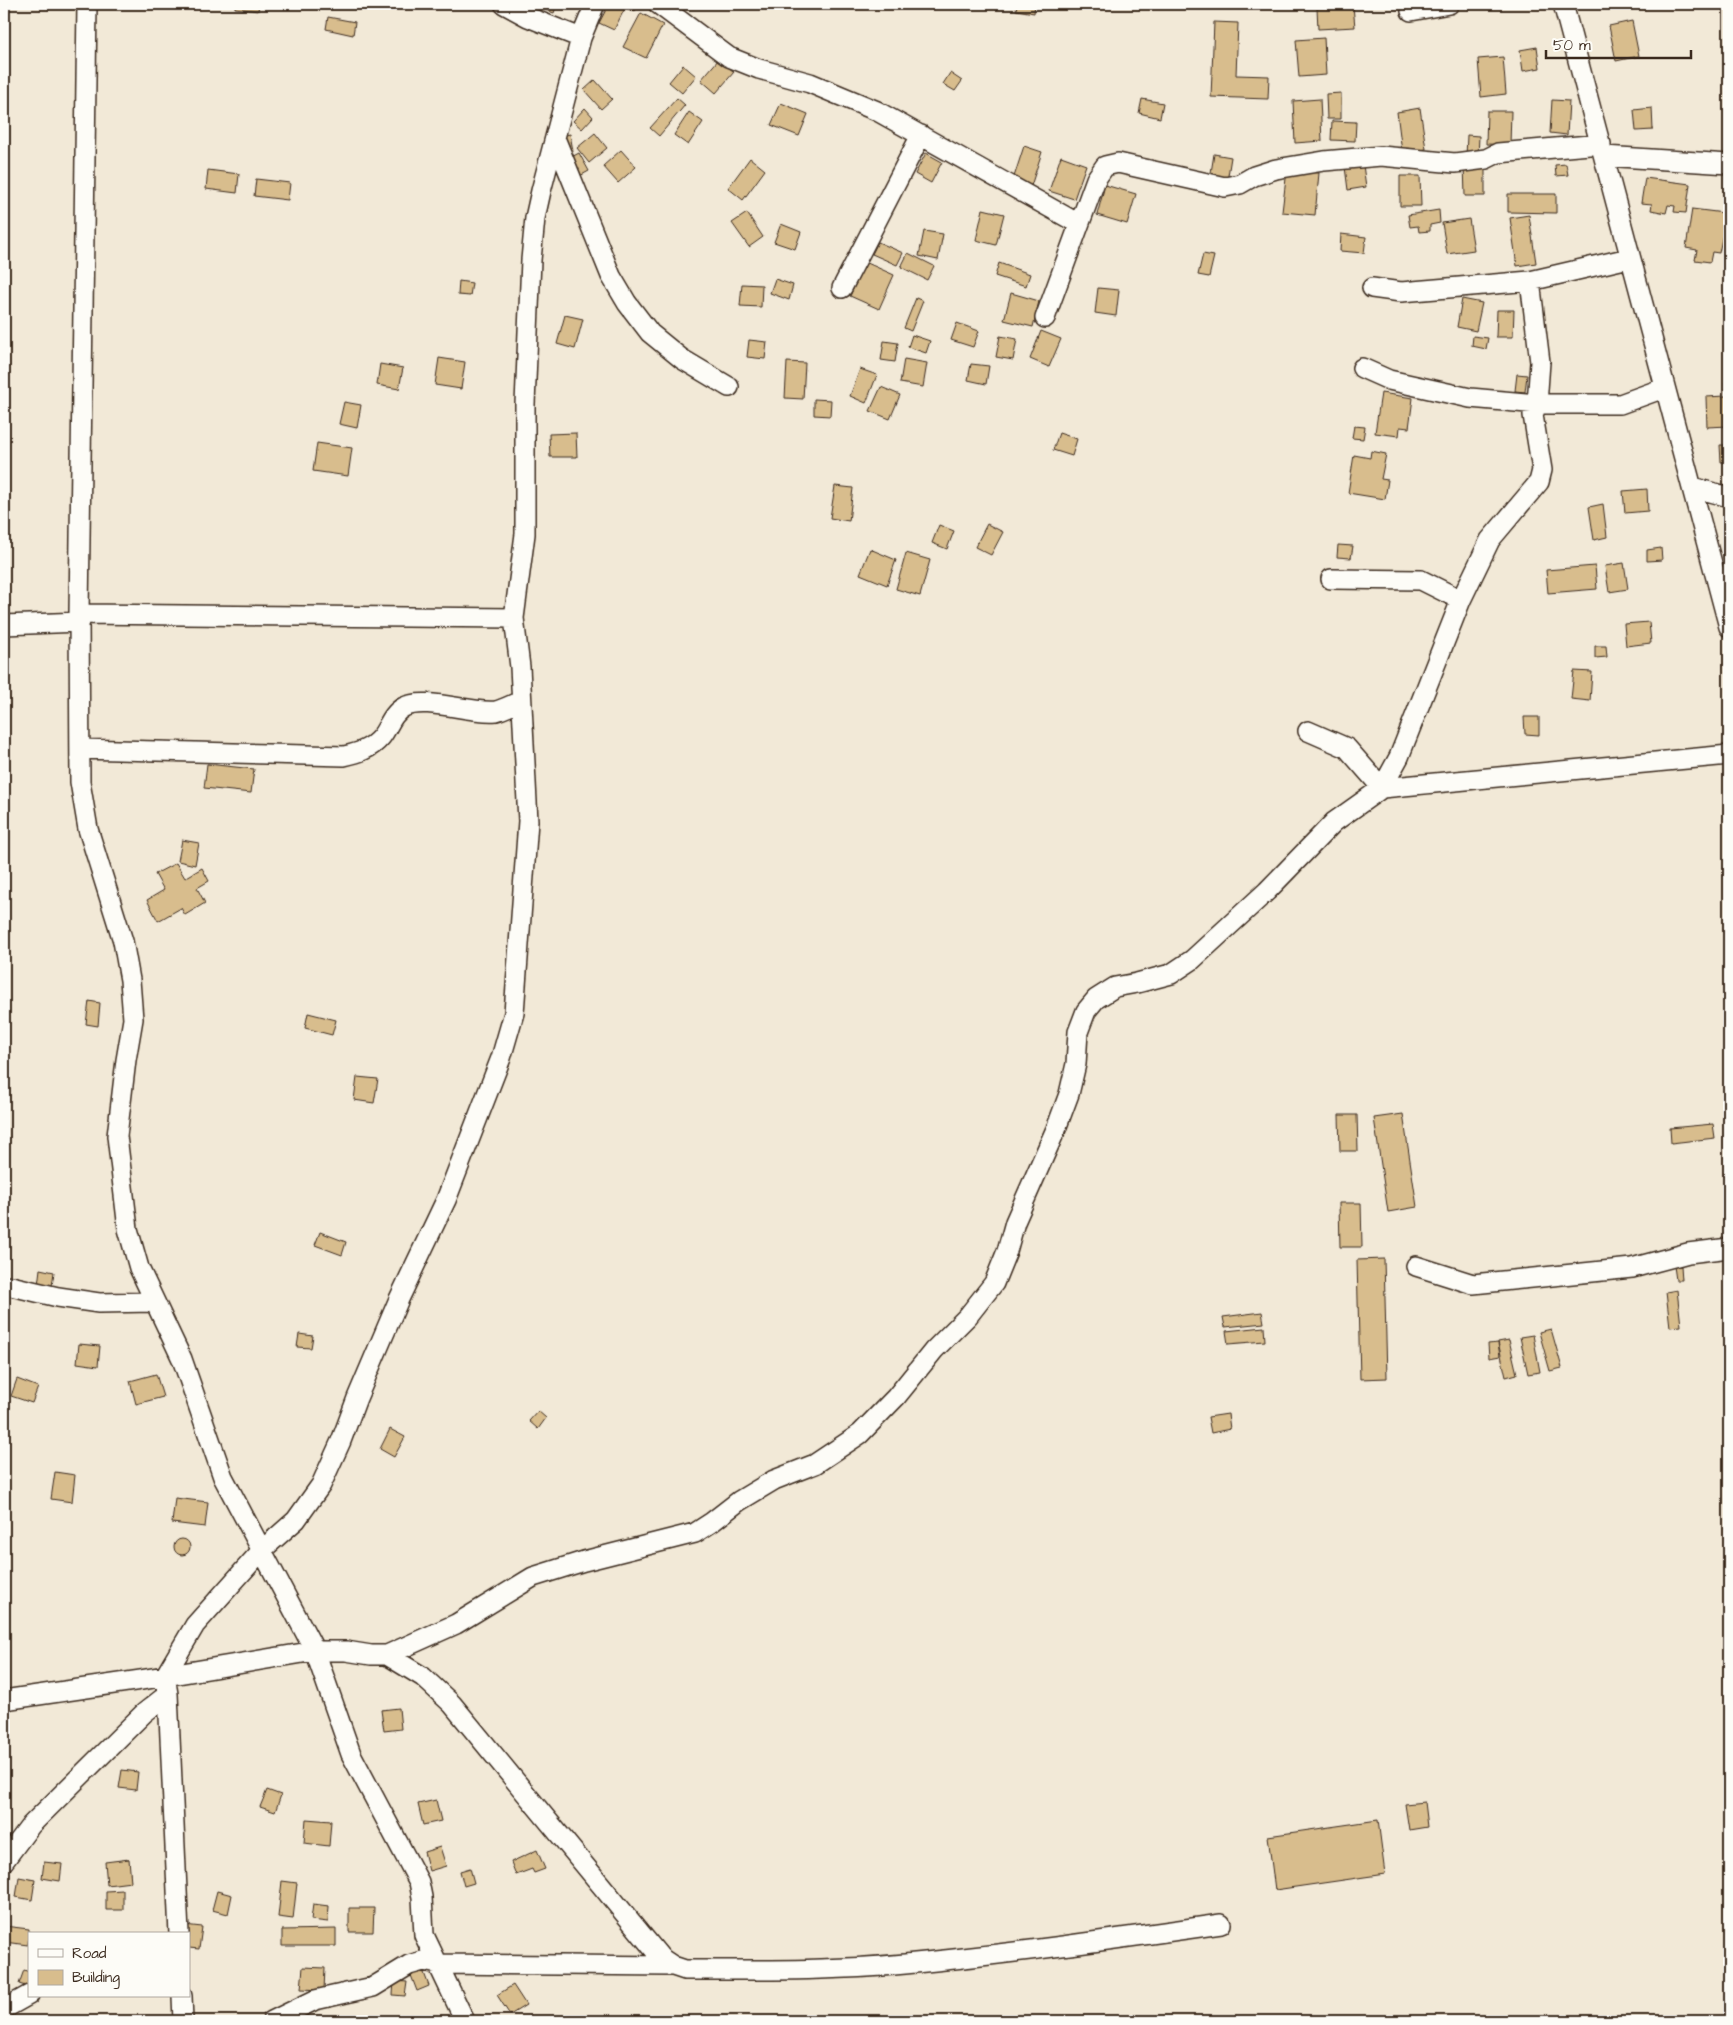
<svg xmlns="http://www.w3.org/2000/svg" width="1733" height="2025" font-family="'Architects Daughter',sans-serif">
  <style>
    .building { fill: #d8bd8d; stroke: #3b2a1e }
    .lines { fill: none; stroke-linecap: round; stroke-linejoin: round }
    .minor-casing { stroke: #3b2a1e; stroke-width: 22 }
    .minor { stroke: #fdfcf7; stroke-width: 19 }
  </style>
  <rect width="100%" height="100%" fill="#f2e9d7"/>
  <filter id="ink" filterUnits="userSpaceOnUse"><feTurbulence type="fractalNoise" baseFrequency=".02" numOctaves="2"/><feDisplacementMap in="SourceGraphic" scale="10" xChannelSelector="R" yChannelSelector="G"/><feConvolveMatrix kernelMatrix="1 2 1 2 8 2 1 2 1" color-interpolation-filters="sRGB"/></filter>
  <g filter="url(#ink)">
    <path class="building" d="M235,4H259L258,11L235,8Z
      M529,4H557L554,13Z
      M609,4H627L614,30L599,23Z
      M630,4H637L635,11L628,9Z
      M1017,4H1035L1034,13L1016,10Z
      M1353,6L1355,27L1318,29L1317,8Z
      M641,13L663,25L646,58L623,47Z
      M328,17L355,22L353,35L326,29Z
      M1632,21L1639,56L1616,61L1609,26Z
      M1214,22L1238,23L1236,75L1269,76L1268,99L1211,97Z
      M1324,38L1326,75L1299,77L1296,40Z
      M1537,47L1540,68L1523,71L1520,50Z
      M1503,57L1506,94L1481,97L1478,59Z
      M719,59L734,72L716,93L701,80Z
      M683,65L696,76L682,93L669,82Z
      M950,73L962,81L955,91L943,84Z
      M595,80L612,99L601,109L584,90Z
      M1341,93V119H1327L1326,94Z
      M677,98L685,105L659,136L650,128Z
      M1142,99L1163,103L1160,118L1139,113Z
      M1320,99L1322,141L1295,143L1293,101Z
      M1552,100L1569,101L1567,135L1550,133Z
      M781,103L808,114L799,136L771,125Z
      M585,108L593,117L582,129L573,121Z
      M1420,108L1426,149L1402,152L1397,112Z
      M1652,108L1653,130L1636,131L1634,110Z
      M1487,111H1511L1510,145L1486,144Z
      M689,112L703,122L688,145L674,135Z
      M1332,121L1356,122L1355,141L1331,140Z
      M595,133L607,148L589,163L577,148Z
      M570,134L573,151L566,152L562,136Z
      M1467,135L1479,136L1478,157H1466Z
      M1024,146L1042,152L1031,186L1013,180Z
      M621,150L636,167L618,183L603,166Z
      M579,153L589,171L576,178L566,160Z
      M926,153L942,162L931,183L915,174Z
      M1214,154L1231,157L1227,182L1210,179Z
      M1061,156L1086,165L1074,199L1049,191Z
      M750,158L765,170L743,200L728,188Z
      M1464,164H1485V196H1465Z
      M1566,164L1568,175L1556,176L1555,165Z
      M1363,165L1366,187L1348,190L1345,167Z
      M208,170L239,174L237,193L206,189Z
      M1287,170L1319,173L1315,215L1282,212Z
      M1400,176H1420L1421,206H1400Z
      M1645,178L1690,184L1686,213L1674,212L1675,206L1668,205L1666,213L1651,210L1652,204L1641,203Z
      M256,179L290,183L288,200L254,196Z
      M1105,185L1136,194L1127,224L1097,215Z
      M1508,194H1556V213L1508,212Z
      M983,209L1004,214L996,245L976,240Z
      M1692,209L1724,213V219H1726L1719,253L1712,252L1710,262L1695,260L1697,250L1686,248Z
      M1439,210L1440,223L1430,225V231L1419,232L1418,226L1410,227L1408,215Z
      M747,213L763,237L749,247L732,223Z
      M1529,215L1536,263L1517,266L1510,218Z
      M1469,219L1474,250L1447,254L1442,223Z
      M781,224L801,232L795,249L774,242Z
      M924,231L943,234L938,260L919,256Z
      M1341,234L1366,237L1364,253L1340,251Z
      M878,242L903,253L897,265L872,254Z
      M908,253L934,266L927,280L901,267Z
      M1203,254L1214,256L1209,277L1198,275Z
      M865,262L894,275L879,309L850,296Z
      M999,263L1030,274L1026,286L995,276Z
      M775,279L793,285L789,300L770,293Z
      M459,281L472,283L470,296L458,295Z
      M742,284L762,285L761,307L740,306Z
      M1098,288L1119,290L1116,316L1095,313Z
      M1011,293L1039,301L1033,327L1004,320Z
      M916,298L923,301L911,331L904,328Z
      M1462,299L1482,303L1476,331L1457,327Z
      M1497,310H1514L1513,337H1496Z
      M565,315L583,319L575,349L557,344Z
      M957,323L979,331L973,347L951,340Z
      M1041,331L1061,339L1049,367L1030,359Z
      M912,335L930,341L926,353L908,347Z
      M1000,336L1017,339L1013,360L996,357Z
      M1473,336L1488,338L1486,349L1472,346Z
      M749,340L767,342L765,359L747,357Z
      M884,341L898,343L895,362L881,360Z
      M439,358L465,362L461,389L435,385Z
      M904,359L927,363L923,387L900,383Z
      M787,362L805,363L803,399L785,398Z
      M380,364L403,368L399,389L377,385Z
      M971,364L989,366L986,384L968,380Z
      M860,369L877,375L866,403L850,396Z
      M1517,374L1527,375L1525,392L1515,391Z
      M1725,382H1729V426L1707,427L1706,397L1726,396Z
      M881,387L900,395L890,419L870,411Z
      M1381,393L1413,398L1409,428L1400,427L1399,436L1375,433Z
      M814,399L831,400L830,416L814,415Z
      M344,402L361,405L357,428L339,424Z
      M1354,426L1365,427L1363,439L1352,438Z
      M576,433L577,457H550L549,434Z
      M1059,433L1077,439L1072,456L1053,450Z
      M317,443L352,448L348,476L313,471Z
      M1720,445H1729V470L1728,462H1721Z
      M1371,451L1386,454L1381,479L1388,480L1385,499L1348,493L1354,455L1370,458Z
      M835,486L853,488L849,521L830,518Z
      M1647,489L1648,511L1625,513L1623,491Z
      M1603,504L1607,537L1594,540L1589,507Z
      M987,524L1003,532L991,555L975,547Z
      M939,525L954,531L947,549L932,543Z
      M1338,545L1353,546L1351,558L1337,557Z
      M1661,548L1662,560L1647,561V550Z
      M870,549L896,560L887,585L860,574Z
      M906,553L930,560L920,596L896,589Z
      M1624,563L1628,589L1609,592L1605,566Z
      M1595,566L1597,589L1548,593L1546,570Z
      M1649,622L1651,643L1626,646L1624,624Z
      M1595,646H1606L1607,657L1595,658Z
      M1574,671L1592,672L1590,701L1571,699Z
      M1524,717H1539V735L1525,734Z
      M207,764L254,769L251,793L204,788Z
      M182,840L199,843L195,865L178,861Z
      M176,863L185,878L202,868L209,881L197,888L205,903L185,915L181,908L158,921L147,900L164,890L155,874Z
      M89,1001L100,1003L98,1026L86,1024Z
      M308,1013L336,1020L332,1035L305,1028Z
      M357,1077L378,1079L374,1103L354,1100Z
      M1403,1114L1417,1207L1388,1212L1374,1118Z
      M1339,1115H1357L1358,1151H1340Z
      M1713,1124L1715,1138L1671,1143L1670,1128Z
      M1339,1203H1361L1362,1247H1340Z
      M320,1232L346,1242L342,1255L315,1245Z
      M1384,1259L1387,1378L1360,1379L1357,1260Z
      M1674,1266H1681L1682,1280H1676Z
      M40,1269L54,1272L52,1286L38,1285Z
      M1677,1290L1681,1326L1670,1327L1666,1292Z
      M4,1300L9,1301L7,1314L4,1313Z
      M1262,1312L1264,1323L1225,1327L1223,1317Z
      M1264,1327L1265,1341L1228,1344L1226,1331Z
      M1551,1329L1562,1368L1550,1371L1539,1332Z
      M299,1334L313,1336L311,1348L297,1347Z
      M1533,1335L1540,1372L1528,1374L1520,1337Z
      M1509,1340L1517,1374L1506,1377L1498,1342Z
      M1498,1343L1500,1356L1489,1358L1488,1344Z
      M79,1344L100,1346L98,1366L77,1363Z
      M156,1374L163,1397L136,1404L130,1381Z
      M17,1379L38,1387L32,1403L11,1396Z
      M538,1411L546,1418L538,1429L529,1421Z
      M1228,1414L1230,1429L1211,1433L1208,1417Z
      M390,1429L405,1437L394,1457L380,1449Z
      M55,1472L75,1475L72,1502L51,1499Z
      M175,1498L208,1502L205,1527L172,1523Z
      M174 1547a8 8 0 1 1 16 0a8 8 0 1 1-16 0Z
      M399,1708L401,1729L384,1731L381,1710Z
      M122,1770L138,1772L136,1790L119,1788Z
      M267,1790L281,1795L275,1812L260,1807Z
      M436,1800L441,1821L423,1825L418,1804Z
      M1424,1802L1427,1827L1409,1830L1405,1804Z
      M306,1819L331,1821L329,1846L304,1843Z
      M1378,1820L1385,1874L1275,1890L1268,1836Z
      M440,1847L446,1866L429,1871L424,1852Z
      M537,1850L545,1869L534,1873L532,1869L516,1875L511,1862Z
      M129,1859L131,1882L107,1885L105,1862Z
      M44,1862L62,1864L60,1881L42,1878Z
      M470,1868L474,1883L464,1886L460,1871Z
      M19,1877L35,1880L32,1900L16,1897Z
      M282,1881L297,1883L293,1919L278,1917Z
      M123,1890V1910H106V1891Z
      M217,1891L232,1895L228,1914L212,1910Z
      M313,1904L329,1906L328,1922L311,1920Z
      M349,1908H374L373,1932H349Z
      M184,1925L202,1927L199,1949L189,1948V1934H183Z
      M4,1926L29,1929L28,1945L4,1942Z
      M336,1929V1946H282V1930Z
      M421,1965L429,1986L417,1991L409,1970Z
      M303,1967L325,1968L324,1990L301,1989Z
      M24,1970L29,1972V1987L19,1984Z
      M394,1981L407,1982L405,1996L393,1995Z
      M513,1985L526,2005L510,2015L497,1995Z"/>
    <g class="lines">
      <defs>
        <path id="minor" d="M87,4L79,614L80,782L88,829L123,941L130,980L133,1019L126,1060L117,1136L128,1229L139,1268L182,1359L223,1477L315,1651L351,1754L419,1882L422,1897L424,1935L465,2021
          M504,4L528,17L581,38
          M658,4L729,57L759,69L810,83L877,111L1079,224
          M1563,4L1729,627
          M1411,11L1449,4
          M555,138L611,276L627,303L650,333L682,359L729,387
          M1604,156L1729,164
          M842,288L921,135
          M1372,288L1401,292L1530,281L1629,258
          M1045,318L1096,179L1105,166L1118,163L1225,187L1240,184L1254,176L1276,169L1324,161L1381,156L1455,163L1486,159L1498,153L1601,144
          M1362,368L1389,380L1470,398L1537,404H1620L1664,388
          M1692,487L1729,497
          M1331,579L1421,580L1461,600
          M79,614L514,618
          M4,625L80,622
          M1308,731L1347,748L1382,788L1399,757L1461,600L1490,540L1539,482L1542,470L1533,415L1537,404L1540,362L1530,281
          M80,749L344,756C358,753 371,749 381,737C389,727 391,714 404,707C426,696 470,714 496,711C504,709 513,704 521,701
          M1416,1266L1473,1284L1632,1268L1688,1253L1729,1248
          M11,1286L58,1297L99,1303L154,1302
          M387,1655L456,1624L533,1577L584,1561L695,1533L712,1522L739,1501L774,1480L815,1464L860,1434L896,1397L934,1350L968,1316L994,1283L1007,1251L1015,1222L1056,1129L1069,1094L1076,1064L1078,1032L1086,1011L1096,999L1115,987L1137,983L1171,974L1192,960L1267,891L1334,822L1382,788L1729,755
          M4,1700L141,1680L315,1651H346L371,1655H387L423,1677L452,1704L661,1958L673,1966L685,1970C758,1970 832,1971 905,1964C1010,1954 1116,1939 1221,1924
          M4,1861L31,1825L144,1713L168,1694
          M179,1934L168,1694L165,1676L195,1625L262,1550L296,1520L321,1485L341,1441L357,1398L399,1299L446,1200L501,1058L514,1013L528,821L520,667L514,618L525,534V404L531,260L535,218L541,191L581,38L595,4
          M182,1996L183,2021
          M4,2009L29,1995
          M272,2021L315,2000L373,1987L409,1965L423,1961L438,1964L673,1966"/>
      </defs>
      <use href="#minor" class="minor-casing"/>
      <use href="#minor" class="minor"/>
    </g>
  </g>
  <rect width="1733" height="2025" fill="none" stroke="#fdfcf7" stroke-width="20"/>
  <rect x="10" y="10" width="1713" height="2005" fill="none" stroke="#3b2a1e" stroke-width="2" filter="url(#ink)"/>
  <rect x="28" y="1932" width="162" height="65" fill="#fdfcf7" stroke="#afa8a0"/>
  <rect x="38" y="1949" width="25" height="8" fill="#fdfcf7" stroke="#afa8a0"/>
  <text x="72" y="1958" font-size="15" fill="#3b2a1e">Road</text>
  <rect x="38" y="1970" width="25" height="15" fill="#d8bd8d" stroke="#afa8a0"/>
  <text x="72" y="1982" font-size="15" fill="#3b2a1e">Building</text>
  <path d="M1546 50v8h145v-8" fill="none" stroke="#3b2a1e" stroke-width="2.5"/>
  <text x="1553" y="50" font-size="15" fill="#3b2a1e" stroke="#fdfcf7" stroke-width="4" paint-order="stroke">50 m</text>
</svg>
